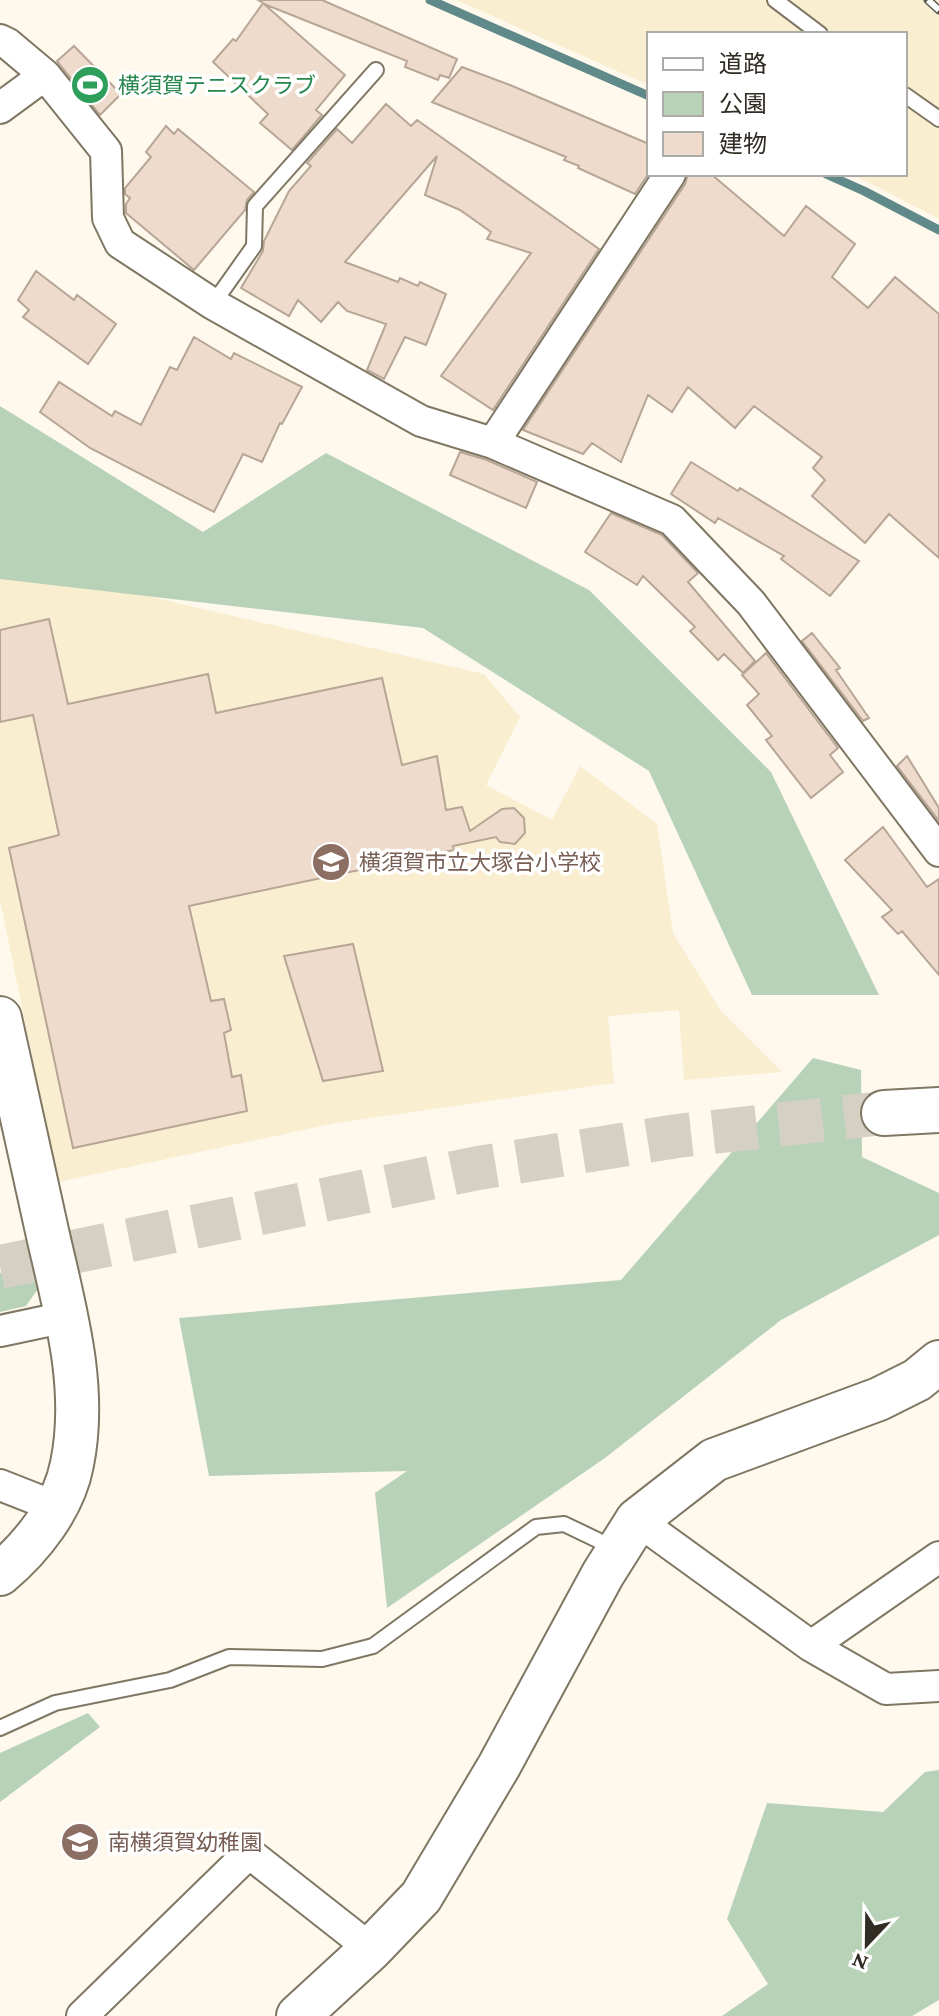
<svg xmlns="http://www.w3.org/2000/svg" width="939" height="2016" font-family="'Crimson Pro','Noto Sans JP',serif">
  <style>
    .built { fill: #faeed1 }
    .green { fill: #b8d2b7 }
    .lines { fill: none; stroke-linecap: round; stroke-linejoin: round }
    .stream { stroke: #60898a; stroke-width: 9 }
    .building { fill: #eedbcb; stroke: #b7a596; stroke-width: 2 }
    .highway-tunnel { stroke: #d5d0c4; stroke-width: 44; stroke-dasharray: 44 22; stroke-linecap: butt }
    .lane-casing { stroke: #7f7763; stroke-width: 18 }
    .street-casing { stroke: #7f7763; stroke-width: 34 }
    .secondary-casing { stroke: #7f7763; stroke-width: 46 }
    .highway-casing { stroke: #7f7763; stroke-width: 48 }
    .lane { stroke: #fff; stroke-width: 14 }
    .street { stroke: #fff; stroke-width: 30 }
    .secondary { stroke: #fff; stroke-width: 42 }
    .highway { stroke: #fff; stroke-width: 44 }
    .rail-casing { stroke: #5b574e; stroke-width: 9 }
    .rail { stroke: #fff; stroke-width: 6; stroke-dasharray: 18; stroke-linecap: butt }
    .labels { text-anchor: middle; stroke-width: 7; stroke-linejoin: round; paint-order: stroke }
    .leisure-label { font-size: 22px; fill: #27864d; stroke: #fff; text-anchor: start }
    .education-label { font-size: 22px; fill: #785e54; stroke: #fff; text-anchor: start }
  </style>
  <rect width="100%" height="100%" fill="#fef9ec"/>
  <path class="built" d="M456,0H939V219L852,174H905V34H649V85Z
    M0,562L484,674L520,717L486,785L552,820L580,766L657,824L673,933L721,1011L782,1072L684,1080L679,1010L608,1016L614,1083L336,1123L58,1182L0,900Z"/>
  <path class="green" d="M0,406L203,532L326,453L589,590L771,772L879,995H752L649,771L423,628L0,579Z
    M813,1058L861,1070L862,1157L939,1193V1235L781,1320L605,1458L387,1608L375,1493L407,1471L209,1476L179,1318L621,1280Z
    M23,1262L34,1264L40,1286L26,1306L0,1312V1273Z
    M88,1713L100,1727L0,1802V1753Z
    M939,1770V2000L912,2016H722L768,1984L727,1919L767,1803L883,1812L925,1772Z"/>
  <g class="lines">
    <path class="stream" d="M430,0L649,96
      M826,174L864,191L939,230"/>
  </g>
  <path class="building" d="M258,0H322L457,59L449,78L440,75L438,80L405,67L407,61L264,4L345,75L316,110L322,115L292,150L260,123L268,114L213,62L233,39L236,41L263,3Z
    M74,46L121,94L100,115L57,61Z
    M462,67L510,85L649,144V173L635,194L578,168L579,166L564,160L566,157L432,102Z
    M386,104L411,126L417,120L599,249L493,410L441,376L531,253L487,239L491,232L460,210L425,195L437,156L345,262L398,282L400,278L418,286L420,282L446,294L426,345L405,337L384,379L367,370L386,324L347,311L338,302L321,322L298,300L289,316L241,288L263,251L264,241L289,191L311,166L307,163L337,129L352,143Z
    M166,126L174,134L178,129L254,192L247,200L245,210L194,270L126,213V204L130,198L125,194V188L151,157L146,152Z
    M688,174H711L784,236L806,206L855,244L832,277L868,308L895,277L939,314V558L889,514L865,543L812,496L825,480L813,468L822,457L754,406L735,428L688,387L672,412L648,395L621,462L592,443L583,454L523,430L685,184Z
    M36,271L74,300L77,295L116,324L88,364L23,317L29,310L18,300Z
    M194,337L231,359L234,353L302,387L282,424L280,423L262,462L243,454L214,512L90,448L40,412L59,382L112,416L115,411L141,425L170,367L177,370Z
    M460,452L487,460L537,482L526,508L450,475Z
    M691,462L738,491L740,488L859,561L830,596L781,559L784,556L718,518L715,523L671,494Z
    M611,513L662,535L698,573L688,582L755,661L743,673L724,654L718,660L690,631L695,627L643,576L637,585L585,552Z
    M49,619L68,704L208,674L216,713L382,678L402,765L437,756L446,810L462,807L470,831L502,809L514,808L524,818L525,833L515,844L500,842L496,837L453,846L454,850L189,906L211,1001L224,999L231,1030L224,1033L232,1077L241,1075L247,1111L73,1148L9,848L59,835L33,715L0,722V630Z
    M812,633L840,668L836,670L869,718L863,721L802,641Z
    M766,653L838,748L830,755L843,772L811,798L766,740L772,736L747,705L759,694L742,675Z
    M907,756L939,808V821L897,766Z
    M883,827L927,887L939,879V975L902,931L898,934L882,917L892,910L845,860Z
    M353,944L383,1071L323,1081L284,956Z"/>
  <g class="lines">
    <path class="highway-tunnel" d="M0,1267L478,1168L677,1136L884,1113"/>
    <defs>
      <path id="lane" d="M775,0L820,34
        M905,95L939,119
        M213,304L254,246L255,206L376,70
        M0,1728L55,1703L170,1680L229,1657L322,1659L373,1646L536,1527L564,1524L614,1548"/>
      <path id="street" d="M0,40L8,44L45,75L106,151L108,218L120,243L213,304L421,421L493,443L672,520L751,603L939,851
        M0,108L45,75
        M493,443L670,174
        M0,1331L66,1317
        M0,1485L56,1507
        M637,1520L811,1646L886,1689L939,1686
        M811,1646L939,1557
        M82,2016L249,1853L371,1949"/>
      <path id="secondary" d="M0,1018C16,1089 32,1160 47,1231C64,1307 88,1386 72,1464C64,1507 32,1547 0,1574
        M298,2016L371,1949L421,1897L499,1766L603,1574L637,1520L714,1460L879,1399L917,1380L939,1362"/>
      <path id="highway" d="M884,1113L939,1110"/>
    </defs>
    <use href="#lane" class="lane-casing"/>
    <use href="#street" class="street-casing"/>
    <use href="#secondary" class="secondary-casing"/>
    <use href="#highway" class="highway-casing"/>
    <use href="#lane" class="lane"/>
    <use href="#street" class="street"/>
    <use href="#secondary" class="secondary"/>
    <use href="#highway" class="highway"/>
    <defs>
      <path id="rail" d="M928,0L939,10"/>
    </defs>
    <use href="#rail" class="rail-casing"/>
    <use href="#rail" class="rail"/>
  </g>
  <defs>
    <symbol id="stadium-disc" viewBox="-11 -11 22 22"><circle r="9.5" fill="#2e9e5b" stroke="#fff"/><path d="M0-5a6.5 5 0 1 0 0 10a6.5 5 0 1 0 0-10ZM-3.5-1.8h7v3.6h-7Z" fill="#fff"/></symbol>
    <symbol id="school-disc" viewBox="-11 -11 22 22"><circle r="9.5" fill="#8d6e63" stroke="#fff"/><path d="M0-5L7-2L0 1L-7-2ZM-4 1L0 2.5L4 1V4Q0 6-4 4Z" fill="#fff"/></symbol>
  </defs>
  <g fill-rule="evenodd">
    <use href="#stadium-disc" x="68" y="63" width="44" height="44"/>
    <use href="#school-disc" x="309" y="840" width="44" height="44"/>
    <use href="#school-disc" x="58" y="1820" width="44" height="44"/>
  </g>
  <g class="labels">
    <g class="leisure-label">
      <text x="118" y="93">横須賀テニスクラブ</text>
    </g>
    <g class="education-label">
      <text x="359" y="870">横須賀市立大塚台小学校</text>
      <text x="108" y="1850">南横須賀幼稚園</text>
    </g>
  </g>
  <rect x="647" y="32" width="260" height="144" fill="#ffffff" stroke="#adaba8" stroke-width="2"/>
  <rect x="663" y="58" width="40" height="12" fill="#ffffff" stroke="#adaba8" stroke-width="2"/>
  <text x="719" y="72" font-size="24" fill="#312d25">道路</text>
  <rect x="663" y="92" width="40" height="24" fill="#b8d2b7" stroke="#adaba8" stroke-width="2"/>
  <text x="719" y="112" font-size="24" fill="#312d25">公園</text>
  <rect x="663" y="132" width="40" height="24" fill="#eedbcb" stroke="#adaba8" stroke-width="2"/>
  <text x="719" y="152" font-size="24" fill="#312d25">建物</text>
  <g transform="translate(867 1944) rotate(202)" stroke="#ffffff" stroke-width="6" paint-order="stroke">
  <path d="M0-6L14 30L0 20L-14 30Z" fill="#312d25"/>
  <text y="-12" font-size="22" font-weight="bold" text-anchor="middle" fill="#312d25">N</text>
  </g>
</svg>
